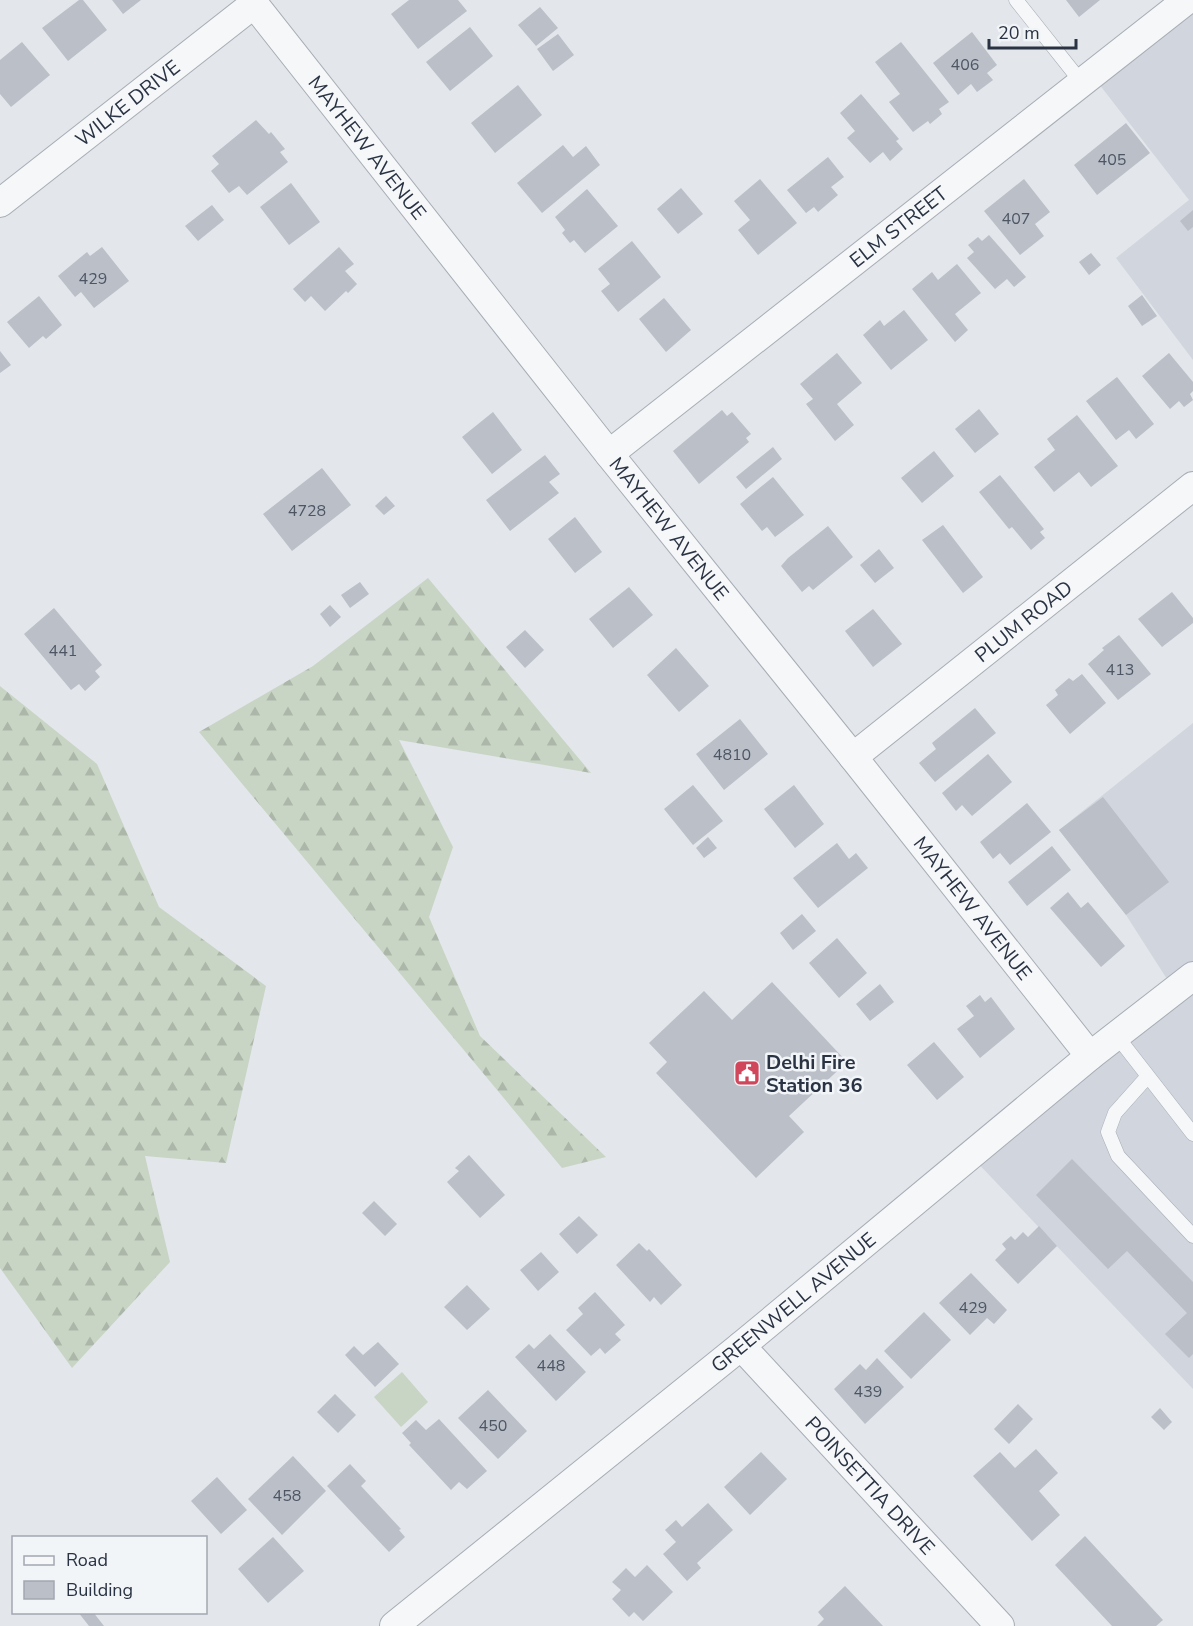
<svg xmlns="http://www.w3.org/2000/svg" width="1193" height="1626" font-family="'Nunito Sans',sans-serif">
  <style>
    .built { fill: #d1d5dd }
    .green { fill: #c8d5c4 }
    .forest { fill: url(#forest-firs) }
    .building { fill: #babfc8 }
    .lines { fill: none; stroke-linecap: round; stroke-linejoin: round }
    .lane-casing { stroke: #a8adb5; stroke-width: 15 }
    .street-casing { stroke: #a8adb5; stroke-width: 30 }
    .lane { stroke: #f5f7f9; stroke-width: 14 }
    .street { stroke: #f5f7f9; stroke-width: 28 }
    .labels { text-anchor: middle; stroke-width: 5; stroke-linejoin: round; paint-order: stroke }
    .number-label { font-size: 16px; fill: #4e5664 }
    .street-label { font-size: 20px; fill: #2a3343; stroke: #f2f5f8 }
    .poi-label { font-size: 20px; font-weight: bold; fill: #2a3343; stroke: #f2f5f8; text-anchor: start }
  </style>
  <defs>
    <pattern id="forest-firs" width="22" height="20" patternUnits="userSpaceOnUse" patternTransform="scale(1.5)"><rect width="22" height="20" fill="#c8d5c4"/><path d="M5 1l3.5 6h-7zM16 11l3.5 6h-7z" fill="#acb7aa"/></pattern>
  </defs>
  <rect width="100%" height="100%" fill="#e3e6eb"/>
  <path class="built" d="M1193,0V360L1116,258L1189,200L1092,75Z
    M1193,723V1389L970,1155L1174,990L1126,915L1059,830Z"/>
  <path class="green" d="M402,1372L428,1402L401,1427L374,1397Z"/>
  <path class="forest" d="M428,578L591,773L399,740L453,847L429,917L480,1036L606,1157L562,1168L199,732L313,666Z
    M0,686L97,764L159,907L266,986L226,1163L145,1156L170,1262L72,1368L0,1268Z"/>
  <path class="building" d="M79,0H83L107,30L68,61L42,28Z
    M112,0H141L123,14Z
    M409,0H458L467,11L418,49L391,14Z
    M1066,0H1100L1079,17Z
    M540,7L558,28L536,46L518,25Z
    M470,27L493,56L450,91L426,62Z
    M972,32L997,65L987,73L993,80L977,92L971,84L958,95L933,63Z
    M558,34L574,55L553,71L537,49Z
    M22,42L50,75L11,107L0,94V60Z
    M901,42L949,102L939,109L942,114L930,124L928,121L913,132L889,102L900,94L875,62Z
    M518,85L542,115L495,153L471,123Z
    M861,94L899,139L896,141L903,149L890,161L883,152L870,163L847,138L855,131L840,113Z
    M256,120L269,134L271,132L285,149L280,152L288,162L247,195L239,186L229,193L211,171L219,164L212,156Z
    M1126,123L1150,153L1097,195L1074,165Z
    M563,145L573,157L586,146L600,165L542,213L517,183Z
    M828,157L844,177L831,187L838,195L818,212L814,207L806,213L787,190Z
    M760,179L797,223L758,255L738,230L750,220L734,201Z
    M1024,179L1050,212L1035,224L1044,236L1020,255L984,211Z
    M291,183L320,222L289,245L260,207Z
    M681,188L703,214L678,234L657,209Z
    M587,189L618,226L585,253L574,240L570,243L562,233L565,230L555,217Z
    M212,205L224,220L198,241L185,226Z
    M1193,210V227L1188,231L1180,221Z
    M989,235L1026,277L1014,287L1007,279L995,289L967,258L974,252L968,245L978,237L982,241Z
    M632,241L661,277L618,312L601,291L610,284L598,269Z
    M102,247L129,281L94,308L81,292L75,297L58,276L87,252L90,256Z
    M339,247L354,264L345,271L357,284L348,293L346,291L325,311L311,296L305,302L293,289Z
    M1091,253L1101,265L1089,275L1079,262Z
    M957,264L981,293L955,314L968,330L955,342L912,289L932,272L938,280Z
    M1142,295L1157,316L1142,326L1128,306Z
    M39,296L62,325L46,339L43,336L29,348L7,322Z
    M664,298L691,330L666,352L639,319Z
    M904,310L928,340L891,370L863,335L880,320L884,326Z
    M0,351L11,365L0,373Z
    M837,353L862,383L837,404L854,425L835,441L806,404L813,399L800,384Z
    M1169,353L1193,382V391L1190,394L1193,400L1184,407L1179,401L1170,409L1142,376Z
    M1117,377L1154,424L1136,439L1129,430L1116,440L1086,401Z
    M979,409L999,434L975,453L955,429Z
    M722,410L727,416L732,412L751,434L746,438L749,442L699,484L673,451Z
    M493,412L522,450L492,474L462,437Z
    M1077,415L1118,466L1091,487L1079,472L1054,492L1034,467L1055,450L1047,439Z
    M773,447L782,459L746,489L736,477Z
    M934,451L954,476L922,503L901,478Z
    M545,455L560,474L549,482L559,493L510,531L486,500Z
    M322,468L351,505L292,551L263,514Z
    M1000,475L1044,529L1040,532L1045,538L1031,550L1012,527L1009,529L979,492Z
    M773,477L804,515L775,537L767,527L762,531L740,504Z
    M386,496L395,506L384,515L375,506Z
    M575,517L602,552L575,573L548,539Z
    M943,525L983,577L963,593L922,540Z
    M828,526L853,557L813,590L809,586L802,592L781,566L788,558Z
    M879,549L894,568L875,583L860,565Z
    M360,582L369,594L350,608L341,595Z
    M629,587L653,615L613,648L589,619Z
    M1172,592L1193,618V623L1162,647L1138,619Z
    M330,605L341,617L330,627L320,614Z
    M54,608L102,665L95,671L100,677L85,691L79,684L71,690L24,634Z
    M873,609L902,644L873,667L845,631Z
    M525,630L544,650L525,668L506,647Z
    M1119,635L1151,674L1118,700L1088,664L1104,650L1102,648Z
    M676,648L709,686L679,712L647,675Z
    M1082,674L1106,703L1070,734L1046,705L1058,695L1055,690L1069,678L1073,681Z
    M975,708L996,733L935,782L919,763L936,749L932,743Z
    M740,719L768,754L724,790L696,754Z
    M988,754L1012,782L972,816L962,805L956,811L942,793Z
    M693,785L723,821L693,845L664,809Z
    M794,785L824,824L795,848L764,809Z
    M1103,797L1169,882L1126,915L1059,830Z
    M1027,803L1051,832L1010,865L1000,853L993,859L980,842Z
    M708,837L717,848L704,858L696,848Z
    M837,843L849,859L856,853L868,868L818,908L793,878Z
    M1052,846L1071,870L1027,906L1008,882Z
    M1068,892L1081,908L1088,902L1125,946L1101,967L1050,908Z
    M802,914L816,931L793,950L780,933Z
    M837,938L867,973L839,998L809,963Z
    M772,982L847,1062L789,1116L804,1132L756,1178L656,1073L667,1062L649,1043L704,991L732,1020Z
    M880,984L894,1002L870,1021L856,1004Z
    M980,995L985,1002L991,997L1015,1029L980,1058L957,1029L974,1016L966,1006Z
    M934,1042L964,1077L937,1100L907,1065Z
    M469,1155L505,1195L480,1218L447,1182L459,1171L455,1168Z
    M1072,1159L1193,1282V1354L1189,1358L1165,1334L1187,1313L1127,1251L1108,1269L1036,1195Z
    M374,1201L397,1224L385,1236L362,1213Z
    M579,1216L598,1235L577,1254L559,1234Z
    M1039,1226L1057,1246L1018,1284L995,1260L1006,1249L1002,1244L1011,1236L1015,1240L1023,1232L1028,1237Z
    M639,1243L647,1251L649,1249L682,1285L661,1305L654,1297L650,1302L616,1265Z
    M541,1252L559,1272L538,1291L520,1270Z
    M971,1273L1007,1310L994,1324L987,1318L970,1335L939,1303Z
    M467,1285L490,1309L467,1330L444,1307Z
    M595,1292L625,1325L615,1334L621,1340L605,1354L600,1348L591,1356L566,1330L583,1314L578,1308Z
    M924,1312L951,1340L911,1379L884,1351Z
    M550,1334L586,1372L556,1401L515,1357L529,1344L534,1349Z
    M378,1342L399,1364L375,1387L345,1355L354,1346L363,1355Z
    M877,1358L904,1387L865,1424L834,1389L860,1364L866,1370Z
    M488,1390L527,1431L498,1459L458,1418Z
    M335,1394L356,1415L338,1433L317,1412Z
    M1018,1404L1033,1419L1009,1444L994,1429Z
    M1160,1408L1172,1422L1164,1430L1151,1417Z
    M439,1419L487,1471L467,1489L459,1482L451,1490L409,1445L411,1443L402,1433L416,1420L426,1430Z
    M1036,1449L1058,1473L1039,1491L1060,1515L1032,1541L973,1476L1000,1452L1015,1468Z
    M761,1452L787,1479L750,1515L724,1487Z
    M293,1456L326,1491L282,1535L248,1499Z
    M350,1464L366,1481L361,1486L401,1529L399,1530L405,1537L389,1552L327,1486Z
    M217,1477L247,1510L221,1534L191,1501Z
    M708,1503L733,1530L697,1563L701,1568L687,1581L663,1554L676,1542L665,1530L676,1520L682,1527Z
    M1085,1536L1163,1620L1156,1626H1112L1055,1565Z
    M273,1537L304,1571L268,1603L238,1569Z
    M647,1565L673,1592L643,1621L634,1612L629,1617L612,1599L621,1590L612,1582L626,1568L635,1577Z
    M845,1586L883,1626H817L824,1619L818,1612Z
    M78,1612H93L104,1626H89Z"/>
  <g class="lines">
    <defs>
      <path id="lane" d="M1016,0L1082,83
        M1116,1035L1193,1134
        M1148,1076L1115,1113L1108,1132L1118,1156L1193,1236"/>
      <g id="street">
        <path id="s1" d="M251,0L609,454L853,757L1090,1056"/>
        <path id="s2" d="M0,203L254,4"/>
        <path id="s3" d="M609,454L1187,0"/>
        <path id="s4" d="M853,757L1193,486"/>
        <path id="s5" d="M741,1346L1000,1626"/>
        <path id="s6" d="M394,1626L741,1346L1090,1056L1193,976"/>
      </g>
    </defs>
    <use href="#lane" class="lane-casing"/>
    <use href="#street" class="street-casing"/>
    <use href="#lane" class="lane"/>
    <use href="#street" class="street"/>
  </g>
  <defs>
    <symbol id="civic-square" viewBox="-11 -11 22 22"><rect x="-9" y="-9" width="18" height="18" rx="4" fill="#d0475c" stroke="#f2f5f8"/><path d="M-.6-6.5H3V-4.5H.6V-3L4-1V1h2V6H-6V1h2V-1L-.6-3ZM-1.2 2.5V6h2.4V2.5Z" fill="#fff"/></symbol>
  </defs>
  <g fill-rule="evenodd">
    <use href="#civic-square" x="732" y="1058" width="30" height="30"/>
  </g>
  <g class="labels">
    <g class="number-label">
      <text x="965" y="70">406</text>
      <text x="1112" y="165">405</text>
      <text x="1016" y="224">407</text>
      <text x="93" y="284">429</text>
      <text x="307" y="516">4728</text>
      <text x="63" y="656">441</text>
      <text x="1120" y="675">413</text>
      <text x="732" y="760">4810</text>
      <text x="973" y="1313">429</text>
      <text x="551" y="1371">448</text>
      <text x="868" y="1397">439</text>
      <text x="493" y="1431">450</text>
      <text x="287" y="1501">458</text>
    </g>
    <g class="street-label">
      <text dy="7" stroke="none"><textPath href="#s2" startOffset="162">WILKE DRIVE</textPath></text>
      <text dy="7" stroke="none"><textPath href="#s1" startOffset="188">MAYHEW AVENUE</textPath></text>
      <text dy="7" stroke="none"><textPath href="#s3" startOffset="368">ELM STREET</textPath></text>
      <text dy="7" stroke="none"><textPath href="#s1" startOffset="674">MAYHEW AVENUE</textPath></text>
      <text dy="7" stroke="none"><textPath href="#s4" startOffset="218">PLUM ROAD</textPath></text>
      <text dy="7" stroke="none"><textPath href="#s1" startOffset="1160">MAYHEW AVENUE</textPath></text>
      <text dy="7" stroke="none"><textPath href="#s6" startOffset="514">GREENWELL AVENUE</textPath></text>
      <text dy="7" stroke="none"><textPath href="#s5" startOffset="190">POINSETTIA DRIVE</textPath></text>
    </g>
    <g class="poi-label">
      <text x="766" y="1069">Delhi Fire<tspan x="766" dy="23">Station 36</tspan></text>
    </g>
  </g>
  <rect x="12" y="1536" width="195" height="78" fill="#f2f5f8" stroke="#a2a7b0" stroke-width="1.5"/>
  <rect x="24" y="1556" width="30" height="9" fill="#f5f7f9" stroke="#a2a7b0" stroke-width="1.5"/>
  <text x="66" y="1566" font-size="18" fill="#2a3343">Road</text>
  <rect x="24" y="1581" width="30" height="18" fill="#babfc8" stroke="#a2a7b0" stroke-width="1.5"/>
  <text x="66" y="1596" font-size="18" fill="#2a3343">Building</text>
  <path d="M989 39v9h87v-9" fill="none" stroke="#2a3343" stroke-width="3"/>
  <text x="998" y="39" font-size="18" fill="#2a3343" stroke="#f2f5f8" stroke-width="4.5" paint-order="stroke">20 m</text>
</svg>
